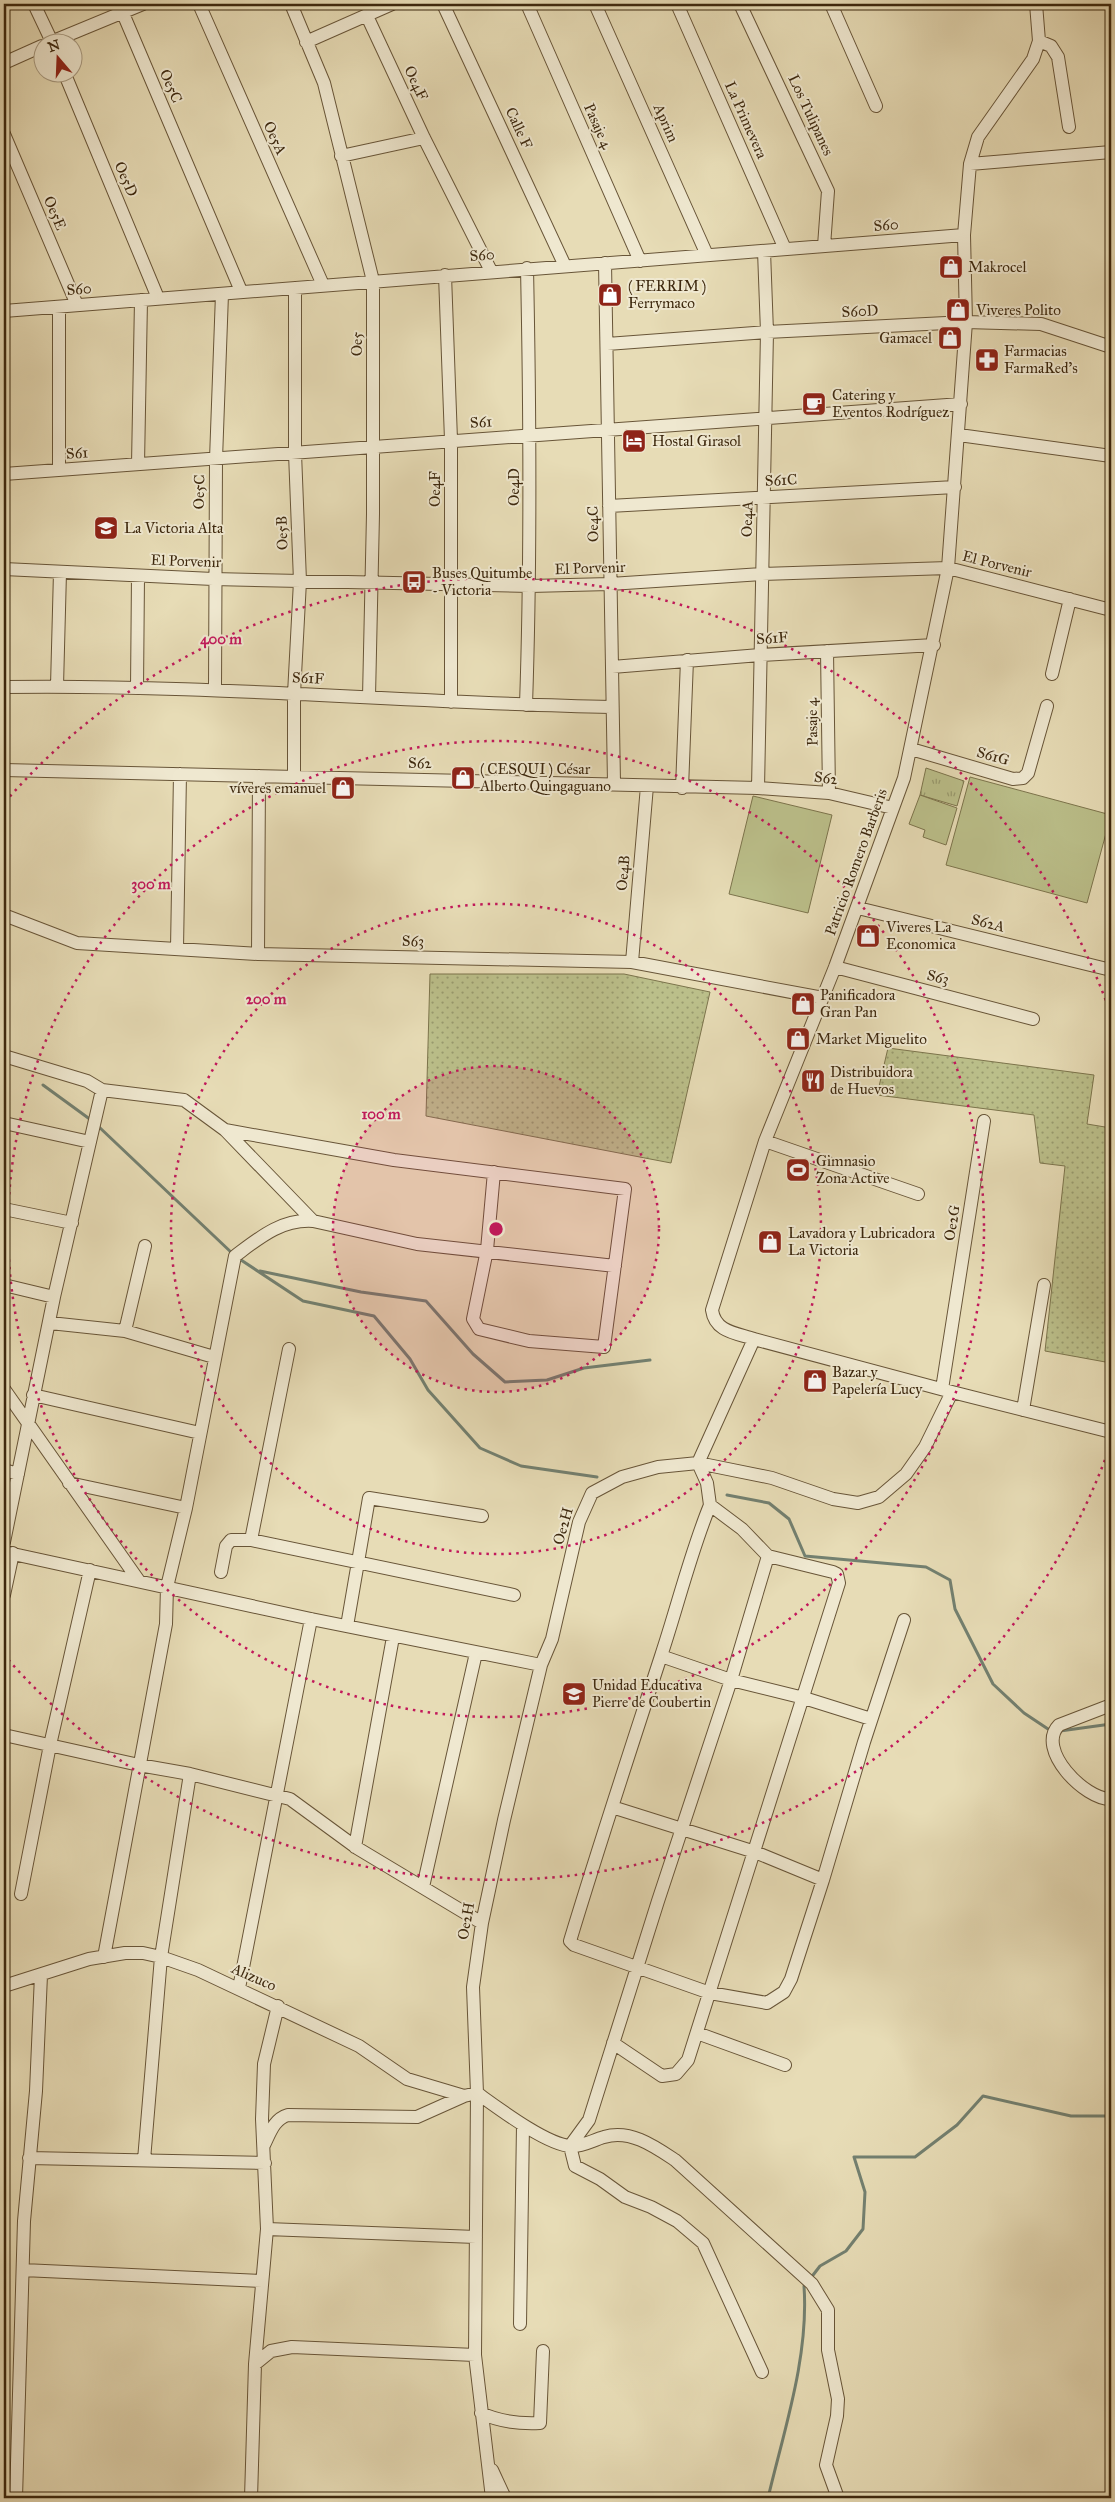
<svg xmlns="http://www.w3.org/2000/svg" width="1115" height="2502" font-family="'IM FELL Great Primer',serif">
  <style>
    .grass { fill: url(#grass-dots); stroke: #7c744c }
    .park { fill: url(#park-tufts); stroke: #7c744c }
    .pitch { fill: #bbbf8a; stroke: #7c744c }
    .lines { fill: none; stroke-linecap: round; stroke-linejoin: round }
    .stream { stroke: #738070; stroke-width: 3 }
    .minor-casing { stroke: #685538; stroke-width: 14 }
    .minor { stroke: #efe8d0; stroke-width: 12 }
    .ring { fill: none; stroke: #c2185b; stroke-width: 2.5; stroke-dasharray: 2.5 5 }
    .labels { text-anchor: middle; stroke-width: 4; stroke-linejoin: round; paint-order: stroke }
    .street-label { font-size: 15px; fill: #3d280e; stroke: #efe8d0 }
    .poi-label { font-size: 15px; fill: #3d280e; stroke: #efe8d0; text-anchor: start }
    .centre { fill: #c2185b; stroke: #efe8d0; stroke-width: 2.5 }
    .ring-label { font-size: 15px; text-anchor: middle; font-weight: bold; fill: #c2185b; stroke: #efe8d0; stroke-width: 4; stroke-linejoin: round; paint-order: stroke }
  </style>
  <defs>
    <pattern id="grass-dots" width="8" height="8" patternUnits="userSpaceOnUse" patternTransform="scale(1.25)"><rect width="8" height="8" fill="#bbbf8a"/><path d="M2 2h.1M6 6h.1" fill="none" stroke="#999b6f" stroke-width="1.8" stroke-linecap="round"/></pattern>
    <pattern id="park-tufts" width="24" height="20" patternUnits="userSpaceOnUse" patternTransform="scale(1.25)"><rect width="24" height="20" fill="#bbbf8a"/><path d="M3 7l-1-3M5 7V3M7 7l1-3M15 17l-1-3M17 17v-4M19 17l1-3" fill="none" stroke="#999b6f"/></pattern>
  </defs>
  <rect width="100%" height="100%" fill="#e7dcb6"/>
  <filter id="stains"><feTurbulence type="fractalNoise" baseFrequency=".004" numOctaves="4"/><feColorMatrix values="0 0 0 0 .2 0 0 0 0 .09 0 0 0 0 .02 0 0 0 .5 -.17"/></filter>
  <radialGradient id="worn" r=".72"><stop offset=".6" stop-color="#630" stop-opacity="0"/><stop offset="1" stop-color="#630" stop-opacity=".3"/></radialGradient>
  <path class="grass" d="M430,974H624L710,992L671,1163L426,1116Z
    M888,1048L1094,1075L1087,1124L1111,1128V1363L1045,1351L1065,1166L1040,1163L1034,1115L877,1095Z"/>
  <path class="park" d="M926,768L964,781L957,806L920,795Z"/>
  <path class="pitch" d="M970,777L1111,815L1087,903L946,865Z
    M920,795L957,808L946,845L923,837L925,830L909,824Z
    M753,796L832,815L808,913L729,894Z"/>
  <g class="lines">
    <path class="stream" d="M43,1085L91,1120
      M98,1126L233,1254
      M238,1258L303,1301L374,1316L410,1359L428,1390L480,1448L521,1466L597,1477
      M260,1271L361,1292L426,1301L473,1354L505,1382L547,1380L584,1368L650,1360
      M727,1495L769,1503L789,1519L805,1556L926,1567L950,1580L955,1609L993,1684L1024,1713L1051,1731
      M1060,1731L1111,1724
      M810,2279L820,2266L846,2251L863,2229L865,2192L854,2157H915L957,2125L983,2096L1071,2116H1111
      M768,2498C784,2430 809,2357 804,2286L806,2284"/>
    <defs>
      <path id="minor" d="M34,4L52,42
        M119,4L241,291
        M199,4L323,285
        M291,4L324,83L373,281V514L369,697
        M443,4L565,266
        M527,4L640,261
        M595,4L707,255
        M677,4L785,249
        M740,4L828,191L824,246
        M831,4L876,106
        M1036,4L1039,41L1033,59L978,137L970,164L964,235L966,322L948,568L904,778L835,967L765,1141L712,1310C715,1332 736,1333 754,1339L952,1392L1111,1432
        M367,16L424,138L491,271
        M1039,41L1051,46L1058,57L1069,127
        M51,42L143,4
        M306,42L392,4
        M4,63L42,46
        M64,72L158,298
        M4,134L77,305
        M341,156L424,138
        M970,164L1111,152
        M605,263L614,783
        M445,275L451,440V702
        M59,307V470
        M4,311L964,235
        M607,344L767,332L966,322L1041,324L1111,347
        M959,435L1111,456
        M138,464L141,300
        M4,474L961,404
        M609,506L955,487
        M4,569L213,579L530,586L610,584L762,574L948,568L1111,610
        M827,651L829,793
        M612,667L760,655L934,645
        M1052,674L1070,599
        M57,686L60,572
        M4,687C207,684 409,703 611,707
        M137,688L138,576
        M215,690L216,459L222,294
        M526,705C531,559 530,414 527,268
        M911,749L1013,779L1023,778L1028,773L1047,706
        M4,770L758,788L829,793L893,808
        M294,776V694L300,581L295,453V288
        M682,788L687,660
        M758,788L767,332L764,251
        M858,908L1111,970
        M4,915L77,943L258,954L632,962L823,998
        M177,948L180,774
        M258,954L259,776
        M632,962L647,786
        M835,967L1033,1019
        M4,1056L87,1081L102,1090L184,1100L225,1130L313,1221L417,1244L615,1266
        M4,1123L90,1142
        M225,1130L394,1160L625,1189L604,1347L529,1341L479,1329L473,1319L487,1250L494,1172
        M765,1141L918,1194
        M4,1209L72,1223
        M4,1285L54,1297
        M50,1323L125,1331L214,1357
        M125,1331L145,1246
        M754,1339L698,1463L707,1483L710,1505L742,1529L768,1556L731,1680L658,1901L589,2120L570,2146L575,2166L600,2179L625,2197L651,2207L677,2221L703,2243L762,2372
        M4,1389L139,1581
        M942,1389L984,1121
        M33,1395L200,1433
        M1023,1410L1044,1285
        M4,1470L18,1474
        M69,1483L186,1508
        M251,1540L289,1349
        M4,1542L54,1297L102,1090
        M4,1552L311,1619L541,1665
        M221,1572L226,1546L231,1540H251L514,1595
        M4,1595L13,1553
        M347,1626L369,1498L482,1516
        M661,1656L731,1680L804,1698L871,1719
        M1111,1705L1059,1725C1035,1749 1085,1800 1111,1799
        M4,1735L139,1765L190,1774L290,1799L357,1848L482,1923
        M612,1807L755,1852L823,1880L791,1979L784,1992L767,2003L710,1993L574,1945L570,1941C599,1845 630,1751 661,1656C678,1605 690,1554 710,1505
        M355,1847L393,1637
        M823,1880L864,1742L904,1620
        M423,1887L476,1653
        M21,1894L50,1745L90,1570
        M104,1957L166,1624L167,1587L186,1508L235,1256C259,1238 281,1219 313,1221
        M4,1986L89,1959L125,1953H143L161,1957L198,1970L359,2046L407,2079L464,2096L477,2093C498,2108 547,2145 571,2146C582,2147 593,2140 604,2137C630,2129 654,2146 675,2160L812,2284L828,2310V2350L838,2399L837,2416L826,2465L838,2498
        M239,1988L311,1619
        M697,2033L785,2065
        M613,2043L662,2076L676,2074L688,2060L839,1583L837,1574L833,1572L768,1556
        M264,2145C270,2133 274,2119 288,2115L417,2117L464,2096
        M29,2158L265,2163
        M144,2160L161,1957L190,1774
        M267,2229L476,2237
        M23,2270L262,2281
        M520,2324L523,2125
        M255,2364L271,2351L292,2347L475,2355
        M481,2413C500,2422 519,2424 540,2423L543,2351
        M492,2470L505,2498
        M16,2498L24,2221L36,2091L41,1975
        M251,2498L255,2364L267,2229L262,2119L264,2064L278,2006
        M492,2498L475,2355L477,2093L473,1987L482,1923L504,1820L541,1665L552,1639L579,1522L592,1493L622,1477L658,1467L698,1463L772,1478L833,1499L858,1503L879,1497L906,1474L925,1447L952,1392"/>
    </defs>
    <use href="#minor" class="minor-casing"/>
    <use href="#minor" class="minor"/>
  </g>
  <circle cx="496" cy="1229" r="163" fill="#c2185b" fill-opacity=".12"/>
  <g class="ring">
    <circle cx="496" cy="1229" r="163"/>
    <circle cx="496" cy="1229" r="325"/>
    <circle cx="496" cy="1229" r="488"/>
    <path d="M1110 1446A651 651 0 0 1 5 1656M5 802A651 651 0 0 1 1110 1012"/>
  </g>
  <defs>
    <symbol id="shop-square" viewBox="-11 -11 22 22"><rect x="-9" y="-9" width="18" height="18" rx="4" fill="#8f2418" stroke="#efe8d0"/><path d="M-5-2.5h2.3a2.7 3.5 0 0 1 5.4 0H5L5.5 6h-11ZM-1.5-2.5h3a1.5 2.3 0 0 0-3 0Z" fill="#fff"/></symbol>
    <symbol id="pharmacy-square" viewBox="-11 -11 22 22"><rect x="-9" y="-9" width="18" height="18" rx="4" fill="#8f2418" stroke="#efe8d0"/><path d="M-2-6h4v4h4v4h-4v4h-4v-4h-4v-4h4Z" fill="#fff"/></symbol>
    <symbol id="cafe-square" viewBox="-11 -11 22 22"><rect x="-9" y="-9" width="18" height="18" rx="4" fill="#8f2418" stroke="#efe8d0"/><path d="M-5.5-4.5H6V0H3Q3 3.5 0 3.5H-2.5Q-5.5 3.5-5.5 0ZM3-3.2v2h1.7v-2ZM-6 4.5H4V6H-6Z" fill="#fff"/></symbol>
    <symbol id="hotel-square" viewBox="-11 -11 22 22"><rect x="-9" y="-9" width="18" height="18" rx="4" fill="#8f2418" stroke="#efe8d0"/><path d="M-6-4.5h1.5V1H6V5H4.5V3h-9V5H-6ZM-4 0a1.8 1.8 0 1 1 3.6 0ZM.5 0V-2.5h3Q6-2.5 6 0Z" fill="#fff"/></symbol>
    <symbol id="school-square" viewBox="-11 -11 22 22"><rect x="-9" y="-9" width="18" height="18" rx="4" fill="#8f2418" stroke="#efe8d0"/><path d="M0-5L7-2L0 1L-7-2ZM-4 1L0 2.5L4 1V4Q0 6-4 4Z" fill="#fff"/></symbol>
    <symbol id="bus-square" viewBox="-11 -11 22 22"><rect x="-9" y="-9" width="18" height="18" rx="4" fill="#8f2418" stroke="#efe8d0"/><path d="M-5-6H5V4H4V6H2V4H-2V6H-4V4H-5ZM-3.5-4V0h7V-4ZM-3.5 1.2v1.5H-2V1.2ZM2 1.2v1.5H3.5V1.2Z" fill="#fff"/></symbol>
    <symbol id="restaurant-square" viewBox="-11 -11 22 22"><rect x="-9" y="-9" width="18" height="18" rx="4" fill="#8f2418" stroke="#efe8d0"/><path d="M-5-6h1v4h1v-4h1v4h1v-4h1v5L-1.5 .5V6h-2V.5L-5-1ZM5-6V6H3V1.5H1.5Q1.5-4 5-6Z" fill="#fff"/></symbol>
    <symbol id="stadium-square" viewBox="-11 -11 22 22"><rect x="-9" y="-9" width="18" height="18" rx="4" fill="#8f2418" stroke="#efe8d0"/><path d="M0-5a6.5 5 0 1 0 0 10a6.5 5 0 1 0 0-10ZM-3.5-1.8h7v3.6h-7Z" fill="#fff"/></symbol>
  </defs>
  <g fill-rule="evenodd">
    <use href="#shop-square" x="937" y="253" width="28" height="28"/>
    <use href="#shop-square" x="596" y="281" width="28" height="28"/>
    <use href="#shop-square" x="944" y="296" width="28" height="28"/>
    <use href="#shop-square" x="936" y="324" width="28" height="28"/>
    <use href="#pharmacy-square" x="973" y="346" width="28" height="28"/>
    <use href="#cafe-square" x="800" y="390" width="28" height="28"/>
    <use href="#hotel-square" x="620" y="427" width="28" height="28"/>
    <use href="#school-square" x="92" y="514" width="28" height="28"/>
    <use href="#bus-square" x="400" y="568" width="28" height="28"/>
    <use href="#shop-square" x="449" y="764" width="28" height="28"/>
    <use href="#shop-square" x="329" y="774" width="28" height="28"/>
    <use href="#shop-square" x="854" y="922" width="28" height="28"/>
    <use href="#shop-square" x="789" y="990" width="28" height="28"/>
    <use href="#shop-square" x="784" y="1025" width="28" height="28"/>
    <use href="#restaurant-square" x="799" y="1067" width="28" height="28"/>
    <use href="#stadium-square" x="784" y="1156" width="28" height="28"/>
    <use href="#shop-square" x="756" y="1228" width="28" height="28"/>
    <use href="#shop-square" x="801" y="1367" width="28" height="28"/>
    <use href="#school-square" x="560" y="1680" width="28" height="28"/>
  </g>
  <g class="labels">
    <g class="street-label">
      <text transform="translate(416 83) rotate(65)" y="5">Oe4F</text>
      <text transform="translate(171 86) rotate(67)" y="5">Oe5C</text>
      <text transform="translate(811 115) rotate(65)" y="5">Los Tulipanes</text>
      <text transform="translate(746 120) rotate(66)" y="5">La Primevera</text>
      <text transform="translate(666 123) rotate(66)" y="5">Aprim</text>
      <text transform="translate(598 126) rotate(66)" y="5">Pasaje 4</text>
      <text transform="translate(519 128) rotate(65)" y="5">Calle F</text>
      <text transform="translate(275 138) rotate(65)" y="5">Oe5A</text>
      <text transform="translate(126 179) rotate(67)" y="5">Oe5D</text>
      <text transform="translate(55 213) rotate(67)" y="5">Oe5E</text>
      <text transform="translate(886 225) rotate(-5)" y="5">S60</text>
      <text transform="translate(482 255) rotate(-5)" y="5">S60</text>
      <text transform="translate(79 289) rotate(-5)" y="5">S60</text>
      <text transform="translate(860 311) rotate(-3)" y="5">S60D</text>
      <text transform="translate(357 344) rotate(-90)" y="5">Oe5</text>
      <text transform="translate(481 422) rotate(-4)" y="5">S61</text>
      <text transform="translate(77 453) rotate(-4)" y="5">S61</text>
      <text transform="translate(781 480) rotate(-3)" y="5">S61C</text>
      <text transform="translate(514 487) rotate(-90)" y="5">Oe4D</text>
      <text transform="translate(435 489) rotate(-90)" y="5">Oe4F</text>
      <text transform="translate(199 492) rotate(-89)" y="5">Oe5C</text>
      <text transform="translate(747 519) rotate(-89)" y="5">Oe4A</text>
      <text transform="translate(593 524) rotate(-91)" y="5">Oe4C</text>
      <text transform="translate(282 533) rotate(-92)" y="5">Oe5B</text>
      <text transform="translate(186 561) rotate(2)" y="5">El Porvenir</text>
      <text transform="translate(997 564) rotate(14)" y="5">El Porvenir</text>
      <text transform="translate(590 568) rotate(-2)" y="5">El Porvenir</text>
      <text transform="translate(772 638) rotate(-4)" y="5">S61F</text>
      <text transform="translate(308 678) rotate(3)" y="5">S61F</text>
      <text transform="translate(812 722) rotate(-91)" y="5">Pasaje 4</text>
      <text transform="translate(993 756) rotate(16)" y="5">S61G</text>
      <text transform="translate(420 763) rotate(1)" y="5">S62</text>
      <text transform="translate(826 778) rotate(7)" y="5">S62</text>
      <text transform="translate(856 862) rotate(-70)" y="5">Patricio Romero Barberis</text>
      <text transform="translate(623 873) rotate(-85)" y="5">Oe4B</text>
      <text transform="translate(988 923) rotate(14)" y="5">S62A</text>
      <text transform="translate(413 941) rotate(1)" y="5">S63</text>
      <text transform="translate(938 977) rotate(14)" y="5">S63</text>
      <text transform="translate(952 1223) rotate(-81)" y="5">Oe2G</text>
      <text transform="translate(563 1526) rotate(-74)" y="5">Oe2H</text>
      <text transform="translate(466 1921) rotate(-80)" y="5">Oe2H</text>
      <text transform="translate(254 1977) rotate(24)" y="5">Alizuco</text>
    </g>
    <g class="poi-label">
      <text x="968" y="272">Makrocel</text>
      <text x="628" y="291">( FERRIM )<tspan x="628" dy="17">Ferrymaco</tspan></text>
      <text x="976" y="315">Viveres Polito</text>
      <text x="932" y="343" text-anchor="end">Gamacel</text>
      <text x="1004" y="356">Farmacias<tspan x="1004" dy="17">FarmaRed's</tspan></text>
      <text x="832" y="400">Catering y<tspan x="832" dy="17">Eventos Rodríguez</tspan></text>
      <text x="652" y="446">Hostal Girasol</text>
      <text x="124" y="533">La Victoria Alta</text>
      <text x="432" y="578">Buses Quitumbe<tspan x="432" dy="17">- Victoria</tspan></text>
      <text x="480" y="774">( CESQUI ) César<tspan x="480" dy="17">Alberto Quingaguano</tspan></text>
      <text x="326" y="793" text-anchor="end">víveres emanuel</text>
      <text x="886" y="932">Viveres La<tspan x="886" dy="17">Economica</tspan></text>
      <text x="820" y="1000">Panificadora<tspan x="820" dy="17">Gran Pan</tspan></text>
      <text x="816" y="1044">Market Miguelito</text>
      <text x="830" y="1077">Distribuidora<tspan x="830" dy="17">de Huevos</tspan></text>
      <text x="816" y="1166">Gimnasio<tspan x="816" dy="17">Zona Active</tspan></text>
      <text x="788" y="1238">Lavadora y Lubricadora<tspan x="788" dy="17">La Victoria</tspan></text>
      <text x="832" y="1377">Bazar y<tspan x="832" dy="17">Papelería Lucy</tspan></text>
      <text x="592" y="1690">Unidad Educativa<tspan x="592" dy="17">Pierre de Coubertin</tspan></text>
    </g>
  </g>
  <circle cx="496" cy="1229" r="8" class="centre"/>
  <g class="ring-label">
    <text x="221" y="644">400 m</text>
    <text x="151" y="889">300 m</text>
    <text x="266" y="1004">200 m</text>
    <text x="381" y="1119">100 m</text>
  </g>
  <rect width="1115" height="2502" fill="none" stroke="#e7dcb6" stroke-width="20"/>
  <rect x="5" y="5" width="1105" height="2492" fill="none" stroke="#3d280e" stroke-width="2.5"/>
  <rect x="10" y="10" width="1095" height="2482" fill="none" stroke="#3d280e"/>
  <g transform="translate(58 58) rotate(341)"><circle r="24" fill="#efe8d0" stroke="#a89b82"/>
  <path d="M0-4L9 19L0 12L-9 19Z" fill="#8f2418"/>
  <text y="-8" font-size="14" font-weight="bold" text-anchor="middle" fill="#3d280e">N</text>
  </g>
  <rect width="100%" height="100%" filter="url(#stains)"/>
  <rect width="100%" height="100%" fill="url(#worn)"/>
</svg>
